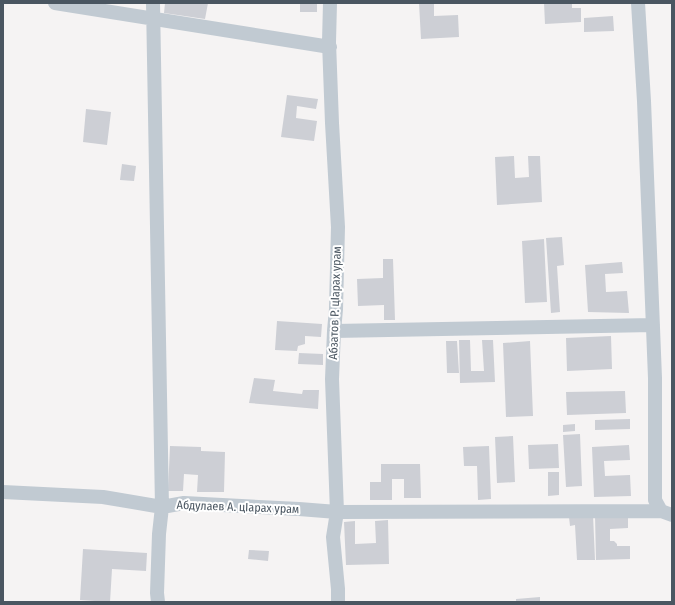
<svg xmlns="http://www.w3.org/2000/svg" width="675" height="605" font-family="'Fira Sans Condensed',sans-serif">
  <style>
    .building { fill: #cdcfd5 }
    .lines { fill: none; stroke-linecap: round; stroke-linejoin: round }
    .minor { stroke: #c1cad2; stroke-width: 14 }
    .labels { text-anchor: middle; stroke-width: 4; stroke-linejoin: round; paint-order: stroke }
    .street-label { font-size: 12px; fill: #4a5661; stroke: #fff }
  </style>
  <rect width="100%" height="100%" fill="#f5f3f3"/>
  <path class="building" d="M165,3H208L205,19L164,13Z
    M300,3H317V12H300Z
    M419,3H434V16L458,15L459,37L421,39Z
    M544,3H572V8H581V22L545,24Z
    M613,16L614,31L584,32V18Z
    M287,95L318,99L316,109L297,106L296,118L317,121L314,141L281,137Z
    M86,109L111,112L107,145L83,142Z
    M514,156L515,178L529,177L528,156H540L542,202L497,205L495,157Z
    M122,164L136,166L134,181L120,180Z
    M562,237L564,265L557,266L560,312L551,313L546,238Z
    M544,239L547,302L525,303L522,241Z
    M383,259H393L395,320H384V305L358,306L357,279L383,278Z
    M622,262L623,273L605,274L606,292L627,291L629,313L588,312L585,265Z
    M277,321L322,324L321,337L305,336V344L298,346L297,351L275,350Z
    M611,336L612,369L567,371L566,338Z
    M459,340H470L471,371H484L482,340H493L495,382L460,383Z
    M446,341H457L459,373H447Z
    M530,341L533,416L506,417L503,343Z
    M299,353L323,354V365L298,364Z
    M254,378L275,380L273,391L302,394L303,390H319L318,409L249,403Z
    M625,391L626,413L567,415L566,392Z
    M630,419V429L595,430V420Z
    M575,424V431L563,432V425Z
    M580,434L582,486L566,487L563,435Z
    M513,436L515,482L497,483L495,437Z
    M558,444L559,468L529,469L528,445Z
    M629,445L630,460L604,461L605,476L630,475L631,496L594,497L592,447Z
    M170,446L201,447V451L225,452L224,492H197L198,475L184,474L183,491H168Z
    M489,446L491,499L478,500L477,466H464L463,447Z
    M381,464H420L421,498H404V479H392V500H370V482H381Z
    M548,472H559V495L548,496Z
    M628,514V528L610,529V541H614L617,544V546H630V559L596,560L595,515Z
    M593,515L595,560H577L575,525L570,526L569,517Z
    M388,520L389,564L346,565L344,522L355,521V544L376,543L375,521Z
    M83,549L147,553L146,571L112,569L110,602L80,600Z
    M249,550L269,551L268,561L248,559Z
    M540,597V602H516V599Z"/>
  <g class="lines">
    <path class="minor" d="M55,3L330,47
      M330,3L329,42L332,123L338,227L336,309L334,331L332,379L337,512L333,537L338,589V602
      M638,3L644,101L655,378V500L661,511L672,515
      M334,331L653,325
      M3,492L103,497L162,507L153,3
      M158,602L157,593L159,534L162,507L184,503L299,509L337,512L661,511"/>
  </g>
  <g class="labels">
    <g class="street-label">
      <text transform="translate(335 303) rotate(-88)" y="4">Абзатов Р. цIарах урам</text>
      <text transform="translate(238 507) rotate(2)" y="4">Абдулаев А. цIарах урам</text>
    </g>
  </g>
  <rect width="675" height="605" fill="none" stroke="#4a5661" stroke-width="8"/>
</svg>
